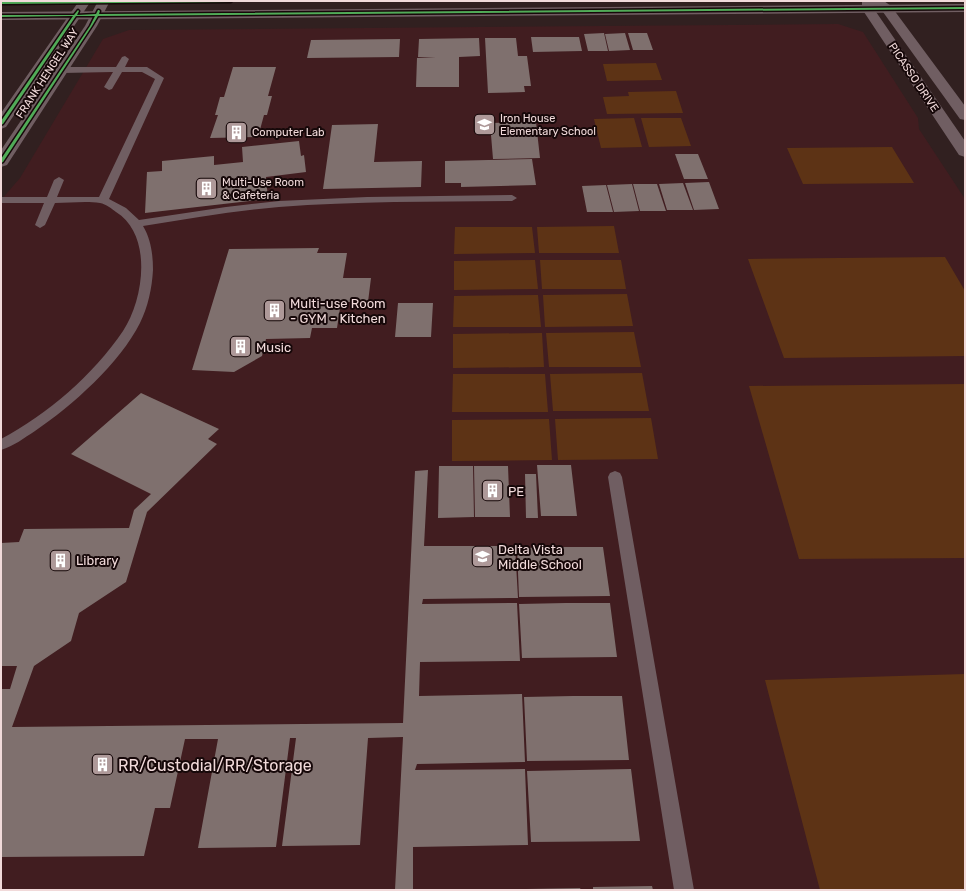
<svg xmlns="http://www.w3.org/2000/svg" width="966" height="891" font-family="Rubik,sans-serif">
  <style>
    .built { fill: #411d20 }
    .green { fill: #5d3315 }
    .building { fill: #7f706e }
    .lines { fill: none; stroke-linecap: round; stroke-linejoin: round }
    .service { fill: #705e62; fill-rule: evenodd }
    .minor { fill: #705e62; fill-rule: evenodd }
    .tertiary { fill: #705e62; fill-rule: evenodd }
    .cycleway-casing { stroke: #160809; stroke-width: 3 }
    .cycleway { fill: #51ab58; fill-rule: evenodd }
    .labels { text-anchor: middle; stroke-width: 4; stroke-linejoin: round; paint-order: stroke }
    .far-street-label { font-size: 11px; fill: #f1dada; stroke: #160809 }
    .far-poi-label { font-size: 11px; fill: #f1dada; stroke: #160809; text-anchor: start }
    .poi-label { font-size: 13px; fill: #f1dada; stroke: #160809; text-anchor: start }
    .near-poi-label { font-size: 16px; fill: #f1dada; stroke: #160809; text-anchor: start }
  </style>
  <rect width="100%" height="100%" fill="#312020"/>
  <path class="built" d="M838,24L863,32L918,118L919,129L965,199V890H1V200L20,178L103,39L129,30Z"/>
  <path class="green" d="M656,63L662,80L607,81L603,64Z
    M676,91L683,113L607,114L603,97L629,96L628,92Z
    M634,118L642,147L601,148L594,119Z
    M641,118H681L691,146L649,147Z
    M892,147L914,183L803,184L787,148Z
    M614,226L619,253H539L537,227Z
    M455,227H532L535,253L454,254Z
    M945,257L965,291V356L784,358L748,259Z
    M535,260L538,289L454,290V261Z
    M540,260H621L626,289H542Z
    M627,294L633,326L545,327L543,295Z
    M538,295L541,327H453L454,296Z
    M634,332L641,367H549L546,333Z
    M542,333L544,367L453,368V334Z
    M642,373L649,411H553L550,374Z
    M453,374H545L548,412H452Z
    M965,384V558L799,559L749,386Z
    M651,418L658,459L558,460L555,419Z
    M549,419L552,460L452,461V420Z
    M965,674V890H820L765,680Z"/>
  <path class="building" d="M604,33L608,51H588L584,34Z
    M625,33L630,50L609,51L605,34Z
    M628,33H647L653,50H633Z
    M531,37H579L582,51L533,52Z
    M479,38L480,56L459,57V87H416L417,58L436,57H418L419,39Z
    M485,38H516L518,56H527L531,86H524L525,92L488,93Z
    M400,39L399,57L307,58L311,40Z
    M233,67H276L268,96H272L267,115H264L258,137L210,138L218,115H215L220,97H224Z
    M536,122L540,158L493,159L490,123Z
    M378,124L374,162L422,161L421,187L323,189L332,125Z
    M299,141L301,156L304,155L306,172L266,177L268,199L145,213L147,172L162,171V161L214,156V165L243,162L242,147Z
    M675,154H698L708,179H684Z
    M532,159L536,185L461,187V183H445V161Z
    M709,182L719,209L694,210L685,183Z
    M683,183L693,210H667L659,184Z
    M632,184L639,211L614,212L607,185Z
    M633,184H657L666,211H640Z
    M606,185L613,212H587L582,186Z
    M319,248L317,253H347L343,278H371L368,302H341L337,328H312L310,338L266,339L262,356L234,372L192,370L229,249Z
    M398,303H433L431,337H395Z
    M141,393L219,429L208,439L217,444L147,512L126,582L79,613L71,641L34,666L12,727L403,723L415,471L428,470L424,546H515L518,598L423,599L422,604L517,603L520,661L420,662L419,696L522,694L525,762L417,764L415,770L525,769L528,845L413,847V890H395L403,737L368,738L360,845L282,846L296,738H290L276,847L198,848L218,739H185L170,808H155L144,856L1,857V689H10L17,666H1V543L19,542L24,529L129,528L134,510L151,494L71,454Z
    M537,465H571L577,516H541Z
    M439,466H473L474,517L438,518Z
    M474,466H508L510,517H475Z
    M525,474H536L538,518H526Z
    M561,547H603L610,596L519,597L517,548Z
    M566,603H610L617,657L522,658L519,604Z
    M573,696H622L629,760L527,761L524,697Z
    M631,769L640,841L531,842L527,771Z
    M652,886L653,890H593V887Z
    M580,888L581,890H526V889Z"/>
  <g class="lines">
    <path class="service" d="M125,56L129,59L125,67H147L164,78L109,199L126,208L139,220L226,207L279,201L367,197L512,195L517,198L512,201C434,202 356,201 279,207C233,211 188,219 143,226C151,239 153,255 153,270C152,288 148,307 140,323C120,363 72,406 35,431C24,438 14,446 1,450V439C48,414 93,375 123,331C144,299 153,235 116,212C112,209 106,204 100,203C86,201 69,203 55,203L45,225L40,228L35,225L44,203H1V197H47L54,180L59,177L64,180L57,197H99L155,79L142,72H122L112,89L109,90L104,87L113,72L62,73L58,70L62,67H116L122,57Z
      M615,471L620,473L622,477L694,890H674L608,477L610,473Z"/>
    <path class="minor" d="M79,1H91L6,127L1,129V113Z
      M98,1H110L97,26L9,162L7,165L1,167V150L85,26Z
      M862,1H884L891,6L965,106V120L960,119L883,12L874,6V9L965,141V157L959,155L862,9Z"/>
    <path class="tertiary" d="M965,4V12L1,20V12Z"/>
    <defs>
      <path id="cycleway" d="M134,1H232L231,2L1,4V2Z
        M965,7V9L98,16L92,26L3,162L1,163V159L90,26L95,16H76L3,124L1,125V121L73,16L1,17V15H74L78,10L79,11L77,15L96,14L98,10H99L100,11L99,14Z"/>
    </defs>
    <use href="#cycleway" class="cycleway-casing"/>
    <use href="#cycleway" class="cycleway"/>
  </g>
  <defs>
    <symbol id="school-square" viewBox="-11 -11 22 22"><rect x="-9" y="-9" width="18" height="18" rx="4" fill="#ae9999" stroke="#160809"/><path d="M0-5L7-2L0 1L-7-2ZM-4 1L0 2.5L4 1V4Q0 6-4 4Z" fill="#fff"/></symbol>
    <symbol id="building-square" viewBox="-11 -11 22 22"><rect x="-9" y="-9" width="18" height="18" rx="4" fill="#ae9999" stroke="#160809"/><path d="M-4-6H4V6H1V3H-1V6H-4ZM-2.5-4.3h1.7v1.8h-1.7ZM.8-4.3h1.7v1.8H.8ZM-2.5-1h1.7V.8h-1.7ZM.8-1h1.7V.8H.8Z" fill="#fff"/></symbol>
  </defs>
  <g fill-rule="evenodd">
    <use href="#school-square" x="472" y="112" width="25" height="25"/>
    <use href="#building-square" x="224" y="120" width="25" height="25"/>
    <use href="#building-square" x="194" y="176" width="25" height="25"/>
    <use href="#building-square" x="262" y="298" width="25" height="25"/>
    <use href="#building-square" x="228" y="334" width="25" height="25"/>
    <use href="#building-square" x="480" y="478" width="25" height="25"/>
    <use href="#school-square" x="470" y="544" width="25" height="25"/>
    <use href="#building-square" x="48" y="548" width="25" height="25"/>
    <use href="#building-square" x="90" y="752" width="25" height="25"/>
  </g>
  <g class="labels">
    <g class="far-street-label">
      <text transform="translate(47 73) rotate(-57)" y="4">FRANK HENGEL WAY</text>
      <text transform="translate(914 77) rotate(56)" y="4">PICASSO DRIVE</text>
    </g>
    <g class="far-poi-label">
      <text x="500" y="122">Iron House<tspan x="500" dy="13">Elementary School</tspan></text>
      <text x="252" y="136">Computer Lab</text>
      <text x="222" y="186">Multi-Use Room<tspan x="222" dy="13">&amp; Cafeteria</tspan></text>
    </g>
    <g class="poi-label">
      <text x="290" y="308">Multi-use Room<tspan x="290" dy="15">- GYM - Kitchen</tspan></text>
      <text x="256" y="352">Music</text>
      <text x="508" y="496">PE</text>
      <text x="498" y="554">Delta Vista<tspan x="498" dy="15">Middle School</tspan></text>
      <text x="76" y="565">Library</text>
    </g>
    <g class="near-poi-label">
      <text x="118" y="771">RR/Custodial/RR/Storage</text>
    </g>
  </g>
  <rect width="966" height="891" fill="none" stroke="#f1dada" stroke-width="4"/>
</svg>
